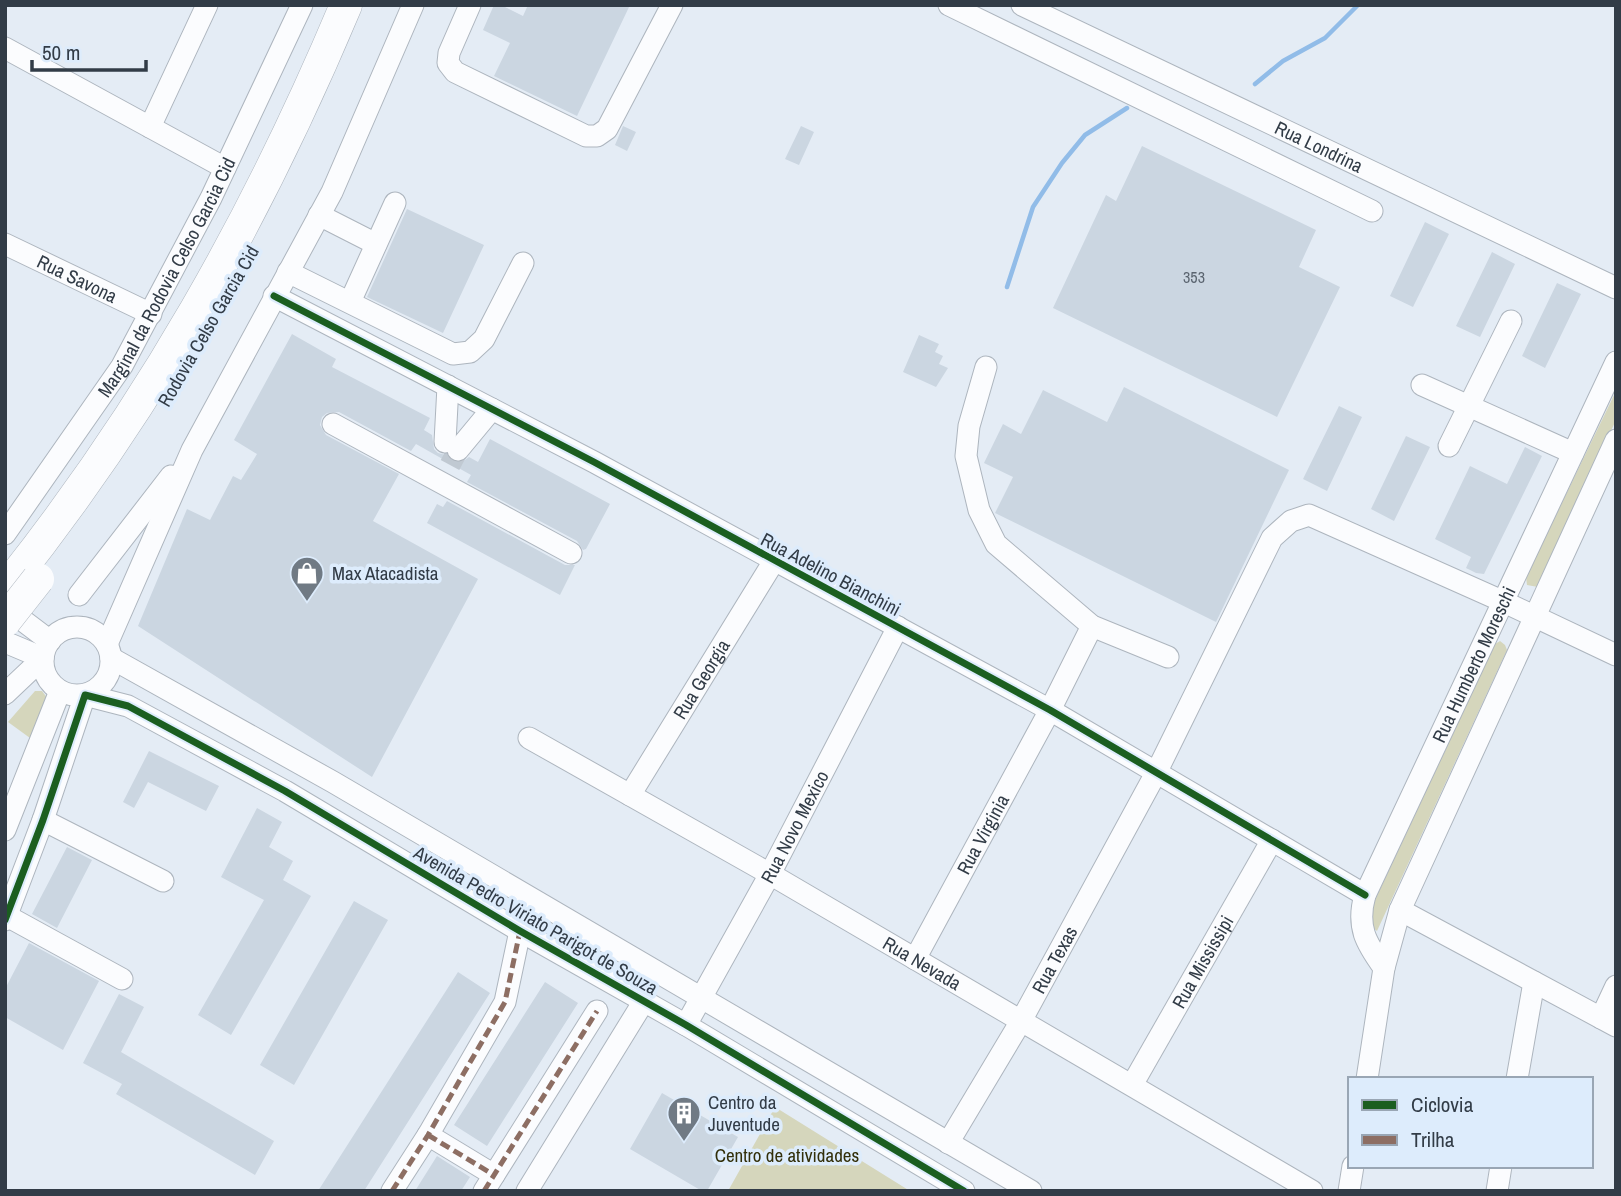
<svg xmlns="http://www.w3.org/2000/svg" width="1621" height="1196" font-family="'Archivo Narrow',sans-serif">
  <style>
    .green { fill: #d5d6bc }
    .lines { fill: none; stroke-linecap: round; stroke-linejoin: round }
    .stream { stroke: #91bce8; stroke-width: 4.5 }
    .building { fill: #cbd6e1 }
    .minor-tunnel { stroke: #c0c9d2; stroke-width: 21; stroke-dasharray: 21 10; stroke-linecap: butt }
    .minor-casing { stroke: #adb5be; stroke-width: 23 }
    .highway-casing { stroke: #adb5be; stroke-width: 33 }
    .minor { stroke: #fbfcfe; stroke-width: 21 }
    .highway { stroke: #fbfcfe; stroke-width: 32 }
    .highway-bridge-casing { stroke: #adb5be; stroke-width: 33; stroke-linecap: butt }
    .highway-bridge { stroke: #fbfcfe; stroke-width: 32 }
    .quiet { stroke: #8d6e63; stroke-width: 5; stroke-dasharray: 10 5; stroke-linecap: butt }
    .cycleway-casing { stroke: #ddecfc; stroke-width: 11 }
    .cycleway { stroke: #1b5e20; stroke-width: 7 }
    .labels { text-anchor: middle; stroke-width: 7; stroke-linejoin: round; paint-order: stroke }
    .number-label { font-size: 16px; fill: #5a646f }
    .street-label { font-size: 19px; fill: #323c47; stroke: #ddecfc }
    .poi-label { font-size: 19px; fill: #323c47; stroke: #ddecfc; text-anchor: start }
    .park-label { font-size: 19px; fill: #322f09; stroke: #ddecfc }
  </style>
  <rect width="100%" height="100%" fill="#e4ecf5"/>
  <path class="green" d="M1616,391V420L1538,587L1527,585L1526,577Z
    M1500,641L1505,645L1507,650L1377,931L1369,925L1375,900L1495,644Z
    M35,691H42L48,699L30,738L8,722Z
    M775,1107L910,1191H728Z"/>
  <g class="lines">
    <path class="stream" d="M1255,84L1283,61L1325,38L1358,5
      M1007,287L1033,207L1062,163L1085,135L1127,108"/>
  </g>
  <path class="building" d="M494,5H501L523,16L528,5H630L577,116L494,76L510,43L483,30Z
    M623,126L636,132L627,151L615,145Z
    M801,126L814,132L799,165L785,159Z
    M1142,146L1316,230L1299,267L1340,287L1277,417L1053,308L1106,195L1116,201Z
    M407,209L484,245L443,333L367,297Z
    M1425,222L1449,234L1413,307L1390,296Z
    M1492,252L1515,264L1480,337L1456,326Z
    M1557,283L1581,294L1545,368L1522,356Z
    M292,334L336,359L332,367L430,418L424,430L432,435L434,449L438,453L446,455L450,460L462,462L469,457L478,462L490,439L610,504L586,549L583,550L577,541L467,482L471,475L416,444L411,451L339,412L327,413L322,417L320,425L326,435L399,474L373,521L478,579L372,777L138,626L187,509L210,520L233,476L241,480L257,454L234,440Z
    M919,335L939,344L935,352L943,356L939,364L948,368L936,387L903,372Z
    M1124,387L1289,470L1216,622L995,513L1013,477L984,463L1003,424L1021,434L1043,390L1107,422Z
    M1339,406L1362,417L1327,491L1303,479Z
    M1406,436L1430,447L1394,521L1371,509Z
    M1525,447L1542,456L1484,574L1476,573L1466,568L1471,557L1435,539L1470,466L1507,484Z
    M447,501L565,565H575L560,595L427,523L437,504L443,507Z
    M149,751L219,786L206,811L148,782L134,808L123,802Z
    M257,808L282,822L269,847L293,861L283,880L311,896L231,1035L198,1015L264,900L221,877Z
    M67,847L92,860L57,928L32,914Z
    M354,901L388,920L294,1085L260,1065Z
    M29,943L99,981L63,1050L5,1017V989Z
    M458,972L490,993L364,1191H318Z
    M545,982L578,1003L487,1146L454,1125Z
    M119,994L144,1007L121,1052L274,1141L255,1175L116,1094L122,1084L83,1063Z
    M662,1093L738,1137L707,1191H702L630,1149Z
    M437,1156L470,1177L461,1191H415Z"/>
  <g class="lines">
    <path class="minor-tunnel" d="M450,465L458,450"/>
    <defs>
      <g id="minor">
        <path d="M470,5L449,53L448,63L455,72L586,136H597L607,129L672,5"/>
        <path d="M949,5L1372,211"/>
        <path id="s1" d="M1022,5L1616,288"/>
        <path d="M5,48L225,168"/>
        <path d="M150,127L207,5"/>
        <path d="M319,215L376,244"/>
        <path id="s2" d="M5,244L151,314"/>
        <path d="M288,272L453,354L470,352L484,339L523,263"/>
        <path d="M274,296L594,462L1050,710L1365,895"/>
        <path d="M350,302L395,203"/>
        <path d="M986,367L969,426L966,456L979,510L996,544L1092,626L1168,657"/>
        <path d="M1422,385L1573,453"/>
        <path d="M333,424L571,553"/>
        <path d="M445,442L448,386"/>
        <path d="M1449,446L1511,321"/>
        <path d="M458,450L492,409"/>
        <path id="s3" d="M5,534L122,366L211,198L302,5"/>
        <path d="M79,595L171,476"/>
        <path d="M5,607L50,641"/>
        <circle cx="77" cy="661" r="34"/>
        <path d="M5,642L43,658L5,694"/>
        <path d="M107,644L192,450L332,192L413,5"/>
        <path d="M111,658L333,782L1031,1191"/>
        <path id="s4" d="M529,738L770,874L1312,1191"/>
        <path id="s5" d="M630,795L774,561"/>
        <path d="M43,820L163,881"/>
        <path d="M5,830L60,691"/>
        <path d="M1400,910L1616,1026"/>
        <path d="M7,916L122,979"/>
        <path d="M5,920L43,820L85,695L128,706L285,791L520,931L686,1025L964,1191"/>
        <path id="s6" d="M915,959L1050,710L1092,626"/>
        <path id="s7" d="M1384,968C1366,943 1356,927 1365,895L1616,362"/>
        <path d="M1601,1018L1616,986"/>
        <path id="s8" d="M686,1025L770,874L898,627"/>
        <path d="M1367,1079L1384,968L1400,910L1616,440"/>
        <path d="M1517,1079L1534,982"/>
        <path id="s9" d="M1132,1085L1272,840"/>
        <path d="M428,1135L494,1175"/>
        <path id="s10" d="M948,1143L1021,1021L1156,773L1272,538L1291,521L1309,515L1502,601L1616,655"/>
        <path d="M392,1191L428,1135L505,1002L520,931"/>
        <path d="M484,1191L597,1011"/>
        <path d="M527,1191L644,1001"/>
        <path d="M1349,1191L1353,1166"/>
        <path d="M1497,1191L1501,1166"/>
      </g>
      <path id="highway" d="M5,589C149,409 257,217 346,5"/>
    </defs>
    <use href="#minor" class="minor-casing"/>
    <use href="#highway" class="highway-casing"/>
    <use href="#minor" class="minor"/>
    <use href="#highway" class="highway"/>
    <defs>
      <path id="highway-bridge" d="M5,621L38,579"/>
    </defs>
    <use href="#highway-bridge" class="highway-bridge-casing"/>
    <use href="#highway-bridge" class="highway-bridge"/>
    <path class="quiet" d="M428,1135L494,1175
      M392,1191L428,1135L505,1002L520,931
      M484,1191L597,1011"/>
    <defs>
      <path id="cycleway" d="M274,296L594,462L1050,710L1365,895
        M5,920L43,820L85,695L128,706L285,791L520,931L686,1025L964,1191"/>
    </defs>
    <use href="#cycleway" class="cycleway-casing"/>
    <use href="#cycleway" class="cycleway"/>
  </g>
  <defs>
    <symbol id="shop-pin" viewBox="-11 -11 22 30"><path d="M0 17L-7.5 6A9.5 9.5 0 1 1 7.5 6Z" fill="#707a84" stroke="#ddecfc"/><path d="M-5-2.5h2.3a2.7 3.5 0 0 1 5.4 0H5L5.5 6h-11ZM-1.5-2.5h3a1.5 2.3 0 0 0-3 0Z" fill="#fff"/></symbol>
    <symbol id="building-pin" viewBox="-11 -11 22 30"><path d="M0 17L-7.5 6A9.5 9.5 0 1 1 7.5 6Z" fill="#707a84" stroke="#ddecfc"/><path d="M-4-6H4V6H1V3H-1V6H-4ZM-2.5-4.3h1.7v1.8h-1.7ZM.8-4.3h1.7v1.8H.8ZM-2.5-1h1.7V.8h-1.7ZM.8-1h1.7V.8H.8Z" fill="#fff"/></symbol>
  </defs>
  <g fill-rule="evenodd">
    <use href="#shop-pin" x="288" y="554" width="38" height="52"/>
    <use href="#building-pin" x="665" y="1094" width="38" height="52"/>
  </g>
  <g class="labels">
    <g class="number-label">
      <text x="1194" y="283">353</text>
    </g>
    <g class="street-label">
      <text dy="7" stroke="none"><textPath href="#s1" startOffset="329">Rua Londrina</textPath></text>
      <text dy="7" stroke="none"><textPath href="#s3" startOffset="304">Marginal da Rodovia Celso Garcia Cid</textPath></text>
      <text dy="7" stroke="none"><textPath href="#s2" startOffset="80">Rua Savona</textPath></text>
      <text transform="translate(208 326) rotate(-60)" y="7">Rodovia Celso Garcia Cid</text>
      <text transform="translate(831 574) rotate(28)" y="7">Rua Adelino Bianchini</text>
      <text dy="7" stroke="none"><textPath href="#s7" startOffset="334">Rua Humberto Moreschi</textPath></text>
      <text dy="7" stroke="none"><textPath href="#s5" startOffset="136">Rua Georgia</textPath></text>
      <text dy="7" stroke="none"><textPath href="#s8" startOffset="226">Rua Novo Mexico</textPath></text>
      <text dy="7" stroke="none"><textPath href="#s6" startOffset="142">Rua Virginia</textPath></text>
      <text transform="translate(536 920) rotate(30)" y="7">Avenida Pedro Viriato Parigot de Souza</text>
      <text dy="7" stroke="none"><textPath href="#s10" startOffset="212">Rua Texas</textPath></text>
      <text dy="7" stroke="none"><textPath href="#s9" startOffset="142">Rua Mississipi</textPath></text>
      <text dy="7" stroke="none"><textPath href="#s4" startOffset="453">Rua Nevada</textPath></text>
    </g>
    <g class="poi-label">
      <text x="332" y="580">Max Atacadista</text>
      <text x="708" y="1109">Centro da<tspan x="708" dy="22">Juventude</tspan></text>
    </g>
    <g class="park-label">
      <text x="787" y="1162">Centro de atividades</text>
    </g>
  </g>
  <rect width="1621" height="1196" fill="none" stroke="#323c47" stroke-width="14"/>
  <rect x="1348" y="1077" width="245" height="91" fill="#ddecfc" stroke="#99a6b4" stroke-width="2"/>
  <rect x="1362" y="1100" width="35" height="10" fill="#1b5e20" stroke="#99a6b4" stroke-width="2"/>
  <text x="1411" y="1112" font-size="21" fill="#323c47">Ciclovia</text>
  <rect x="1362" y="1135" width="35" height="10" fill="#8d6e63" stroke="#99a6b4" stroke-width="2"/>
  <text x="1411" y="1147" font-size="21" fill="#323c47">Trilha</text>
  <path d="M32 60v10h114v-10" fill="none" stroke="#323c47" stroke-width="3.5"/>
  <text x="42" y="60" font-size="21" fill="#323c47" stroke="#ddecfc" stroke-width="5" paint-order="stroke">50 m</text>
</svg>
